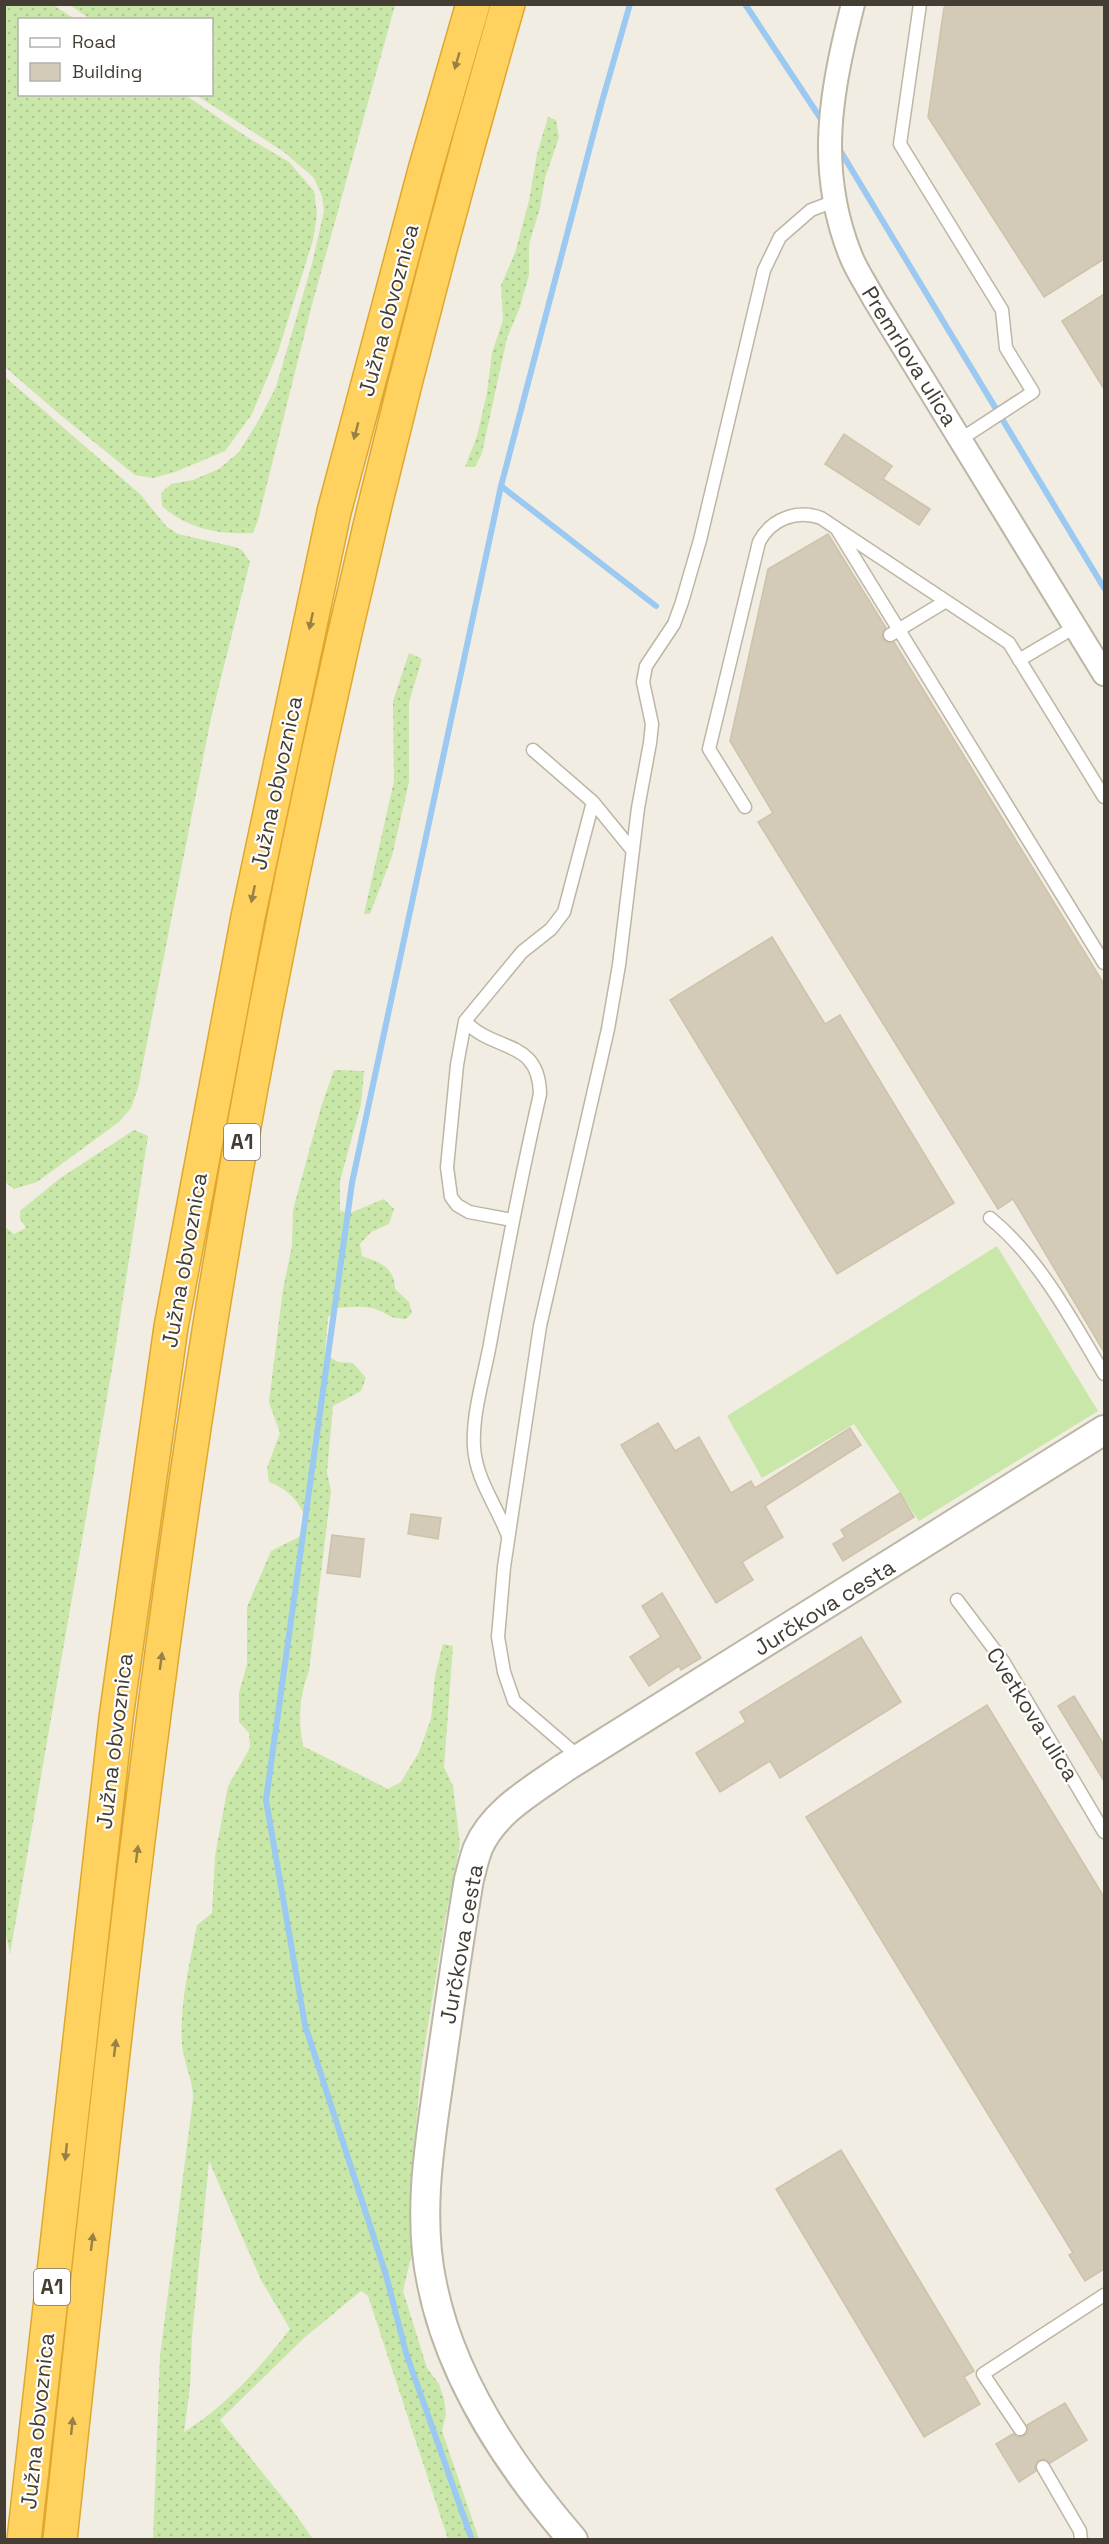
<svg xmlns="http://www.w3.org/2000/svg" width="1109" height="2544" font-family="'Space Grotesk',sans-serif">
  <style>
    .grass { fill: url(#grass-dots); fill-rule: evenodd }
    .pitch { fill: #c8e7a9 }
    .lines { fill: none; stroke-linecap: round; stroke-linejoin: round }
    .stream { stroke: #9cc9f1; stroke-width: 6 }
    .building { fill: #d3cab7; stroke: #cec2aa; stroke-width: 1.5 }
    .service-casing { stroke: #bdb6a5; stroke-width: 15 }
    .minor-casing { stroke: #bdb6a5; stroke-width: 26 }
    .tertiary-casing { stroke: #bdb6a5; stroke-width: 32 }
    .motorway-casing { stroke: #dfa72e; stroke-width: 36 }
    .service { stroke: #fff; stroke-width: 12 }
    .minor { stroke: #fff; stroke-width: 22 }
    .tertiary { stroke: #fff; stroke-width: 28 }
    .motorway { stroke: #ffd25f; stroke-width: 33 }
    .oneway { fill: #988047 }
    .labels { text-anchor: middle; stroke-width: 4.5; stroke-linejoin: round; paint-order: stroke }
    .shield { fill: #fff; stroke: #7b7770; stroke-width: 1.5 }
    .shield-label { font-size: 21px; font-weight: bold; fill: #433d33 }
    .street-label { font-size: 22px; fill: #433d33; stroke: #fff }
  </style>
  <defs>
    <pattern id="grass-dots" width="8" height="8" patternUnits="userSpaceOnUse" patternTransform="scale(1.5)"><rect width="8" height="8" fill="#c8e7a9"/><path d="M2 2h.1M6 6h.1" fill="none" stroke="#adc792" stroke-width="1.8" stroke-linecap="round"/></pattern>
  </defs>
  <rect width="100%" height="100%" fill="#f1ede2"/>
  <path class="grass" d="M5,4L53,5L75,19L20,20V94L185,95L250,139L289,162L314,191L317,214L313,240L278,352L252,414L225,451L175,472L153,478L135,475L58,413L5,367Z
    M70,5H395L310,312L258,520L253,533C219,535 188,529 162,506L161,493L171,484L193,480L219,469L239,452L260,418L276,387L312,264L324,211L322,196L314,178L284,152L196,95L212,94V20L90,19Z
    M548,117L556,120L559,137L545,178L540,208L529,244V275L520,307L507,338L482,453L475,467H465L477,436L487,393L492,353L503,320L501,285L515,253L529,201L537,154Z
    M5,377L140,494L167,527L178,534L235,547L242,550L250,562L211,718L138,1088L131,1108L119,1122L37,1182L14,1189L4,1181Z
    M409,653L422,659L409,702V782L392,856L370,914H364L394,781L393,701Z
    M334,1070L364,1071L361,1104L340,1181V1211L350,1213L384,1199L394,1209L389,1224L371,1232L360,1244L362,1256C380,1263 394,1266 395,1289L409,1302L412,1313L406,1319C388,1318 392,1316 378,1310C367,1305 349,1307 337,1308L328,1317L325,1354L338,1362L353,1363L366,1378L361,1391L333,1406L327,1472L331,1491L309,1671C299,1697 298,1719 303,1746L388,1789L401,1782L419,1752L431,1719L435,1676L443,1644L453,1646L444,1767L453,1786L460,1844L446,1915L422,2062L414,2145L412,2253L403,2291L427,2368L439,2384L444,2399L446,2414L442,2431L479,2539H448L368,2296L361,2291L304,2338L220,2420L291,2508L313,2539L153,2540L160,2356L193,2099C193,2079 184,2064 182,2045C179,2005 190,1963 197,1925L212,1913L215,1856L228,1786L250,1748L249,1733L239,1722V1693L247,1664V1607L271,1551L299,1537L306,1518C297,1499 289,1490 269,1482L267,1468L280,1433L269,1402L283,1289L292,1246L293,1210L321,1107ZM209,2161L261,2280L290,2329C262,2366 224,2408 184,2432L190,2387L192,2336Z
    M134,1130L148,1136L114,1357L10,1954L4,1925L5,1227L14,1234L26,1228L20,1219V1211L59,1179Z"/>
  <path class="pitch" d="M997,1246L1098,1411L919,1521L854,1424L762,1478L727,1416Z"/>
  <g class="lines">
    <path class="stream" d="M745,4L823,122
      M838,147L1104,588
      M501,486L656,606
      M472,2540L406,2353L386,2275L305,2025L266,1800L352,1183L501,486L601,105L630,4"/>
  </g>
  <path class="building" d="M949,4H1104V259L1044,297L928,117L944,8Z
    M1104,294V389L1062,321Z
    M844,434L892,466L883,479L930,509L919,525L825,464Z
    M828,534L886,628L883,632V639L887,642H894L1104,984V1352L1013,1199L998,1209L758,822L773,813L730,741L768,569Z
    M772,937L825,1024L840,1015L954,1203L837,1274L670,1000Z
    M658,1423L675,1451L699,1437L731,1493L751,1481L755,1488L850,1428L861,1445L765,1506L783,1537L742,1562L753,1580L716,1603L621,1445Z
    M900,1493L914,1517L843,1561L833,1544L845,1537L841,1530Z
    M411,1514L441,1518L438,1539L408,1534Z
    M332,1535L364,1539L360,1577L327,1573Z
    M662,1593L701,1658L681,1670L679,1666L649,1686L630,1657L661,1637L642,1606Z
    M861,1637L901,1702L780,1778L770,1761L720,1792L696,1753L746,1722L740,1712Z
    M1074,1696L1104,1745V1781L1058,1706Z
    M987,1705L1104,1897V2269L1085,2281L1069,2255L1073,2253L806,1817Z
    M841,2150L974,2371L964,2377L980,2404L924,2437L776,2189Z
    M1065,2403L1087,2440L1050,2463L1044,2459L1038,2460L1035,2466L1036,2471L1019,2482L996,2444L1013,2434L1017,2437L1024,2436L1028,2432L1027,2425Z"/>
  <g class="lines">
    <defs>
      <path id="service" d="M920,4L900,144L1002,310L1006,348L1033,392L961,439
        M838,531L1104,963
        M890,635L946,601
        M1019,660L1075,627
        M533,750L593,802L633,851
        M745,807L709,749L759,542C771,519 797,509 821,518L1009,643L1104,797
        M465,1021C494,1053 539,1038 540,1094C521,1177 505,1260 490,1344C484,1377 472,1414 474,1447C476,1480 497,1506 508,1536
        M990,1218C1041,1260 1071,1319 1104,1374
        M512,1220L469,1212L457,1205L451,1197L447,1167L457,1065L465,1021L522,952L551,929L564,912L593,802
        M957,1600L1003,1661L1104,1832
        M579,1757L514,1701L504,1672L498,1637L504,1567L540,1326L608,1029L619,965L638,808L650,743L652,724L643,682L646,666L674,624L682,602L700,540L764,270L780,237L811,210L835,201
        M1020,2429L983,2374L1104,2295
        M1043,2467L1080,2531L1081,2540"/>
      <path id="minor" d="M853,4C831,91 816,167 850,254C856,270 866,284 874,299L1104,674"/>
      <path id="tertiary" d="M573,2540C510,2467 451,2380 432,2284C417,2215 430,2141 440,2072C449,2008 458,1944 469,1879C472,1869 474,1858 478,1848C494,1811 533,1790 564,1768L1104,1430"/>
      <path id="motorway" d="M24,2540L116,1718L171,1327L248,917L334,512L425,170L473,4
        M60,2540C103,2136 145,1732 209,1331C281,883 382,439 508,4"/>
    </defs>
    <use href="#service" class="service-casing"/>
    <use href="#minor" class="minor-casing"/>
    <use href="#tertiary" class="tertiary-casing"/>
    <use href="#motorway" class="motorway-casing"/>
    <use href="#service" class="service"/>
    <use href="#minor" class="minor"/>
    <use href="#tertiary" class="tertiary"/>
    <use href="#motorway" class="motorway"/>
  </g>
  <defs><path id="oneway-solid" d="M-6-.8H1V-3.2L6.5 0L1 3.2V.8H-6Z" transform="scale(1.5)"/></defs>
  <g class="oneway">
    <use href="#oneway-solid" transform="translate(457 61) rotate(106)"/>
    <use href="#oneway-solid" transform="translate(356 431) rotate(105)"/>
    <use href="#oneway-solid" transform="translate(311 621) rotate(102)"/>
    <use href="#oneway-solid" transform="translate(253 894) rotate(102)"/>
    <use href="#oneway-solid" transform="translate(161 1661) rotate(-82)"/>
    <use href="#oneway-solid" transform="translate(137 1854) rotate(-83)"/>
    <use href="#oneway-solid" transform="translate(115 2048) rotate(-83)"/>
    <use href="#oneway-solid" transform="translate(66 2152) rotate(96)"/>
    <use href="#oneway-solid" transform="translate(92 2242) rotate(-83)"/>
    <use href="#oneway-solid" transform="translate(72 2426) rotate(-84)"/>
  </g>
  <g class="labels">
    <g class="shield">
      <rect x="224" y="1124" width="36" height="36" rx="4.5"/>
      <rect x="34" y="2269" width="36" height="36" rx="4.5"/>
    </g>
    <g class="shield-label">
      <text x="242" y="1149">A1</text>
      <text x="52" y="2294">A1</text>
    </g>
    <g class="street-label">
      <text transform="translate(388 310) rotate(-75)" y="8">Južna obvoznica</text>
      <text transform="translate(910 356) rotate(58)" y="8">Premrlova ulica</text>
      <text transform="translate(276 783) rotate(-78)" y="8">Južna obvoznica</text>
      <text transform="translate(184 1260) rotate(-80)" y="8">Južna obvoznica</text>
      <text transform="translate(824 1607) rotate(-32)" y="8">Jurčkova cesta</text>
      <text transform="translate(1033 1714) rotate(58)" y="8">Cvetkova ulica</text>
      <text transform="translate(114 1741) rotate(-83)" y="8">Južna obvoznica</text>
      <text transform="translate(461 1944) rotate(-80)" y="8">Jurčkova cesta</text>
      <text transform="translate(37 2421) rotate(-84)" y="8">Južna obvoznica</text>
    </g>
  </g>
  <rect width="1109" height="2544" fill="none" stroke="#433d33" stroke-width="12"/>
  <rect x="18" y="18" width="195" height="78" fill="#ffffff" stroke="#b4b1ad" stroke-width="1.5"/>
  <rect x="30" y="38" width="30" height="9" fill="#ffffff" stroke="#b4b1ad" stroke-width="1.5"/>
  <text x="72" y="48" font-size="18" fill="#433d33">Road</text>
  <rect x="30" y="63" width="30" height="18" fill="#d3cab7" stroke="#b4b1ad" stroke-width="1.5"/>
  <text x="72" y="78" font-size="18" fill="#433d33">Building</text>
</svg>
